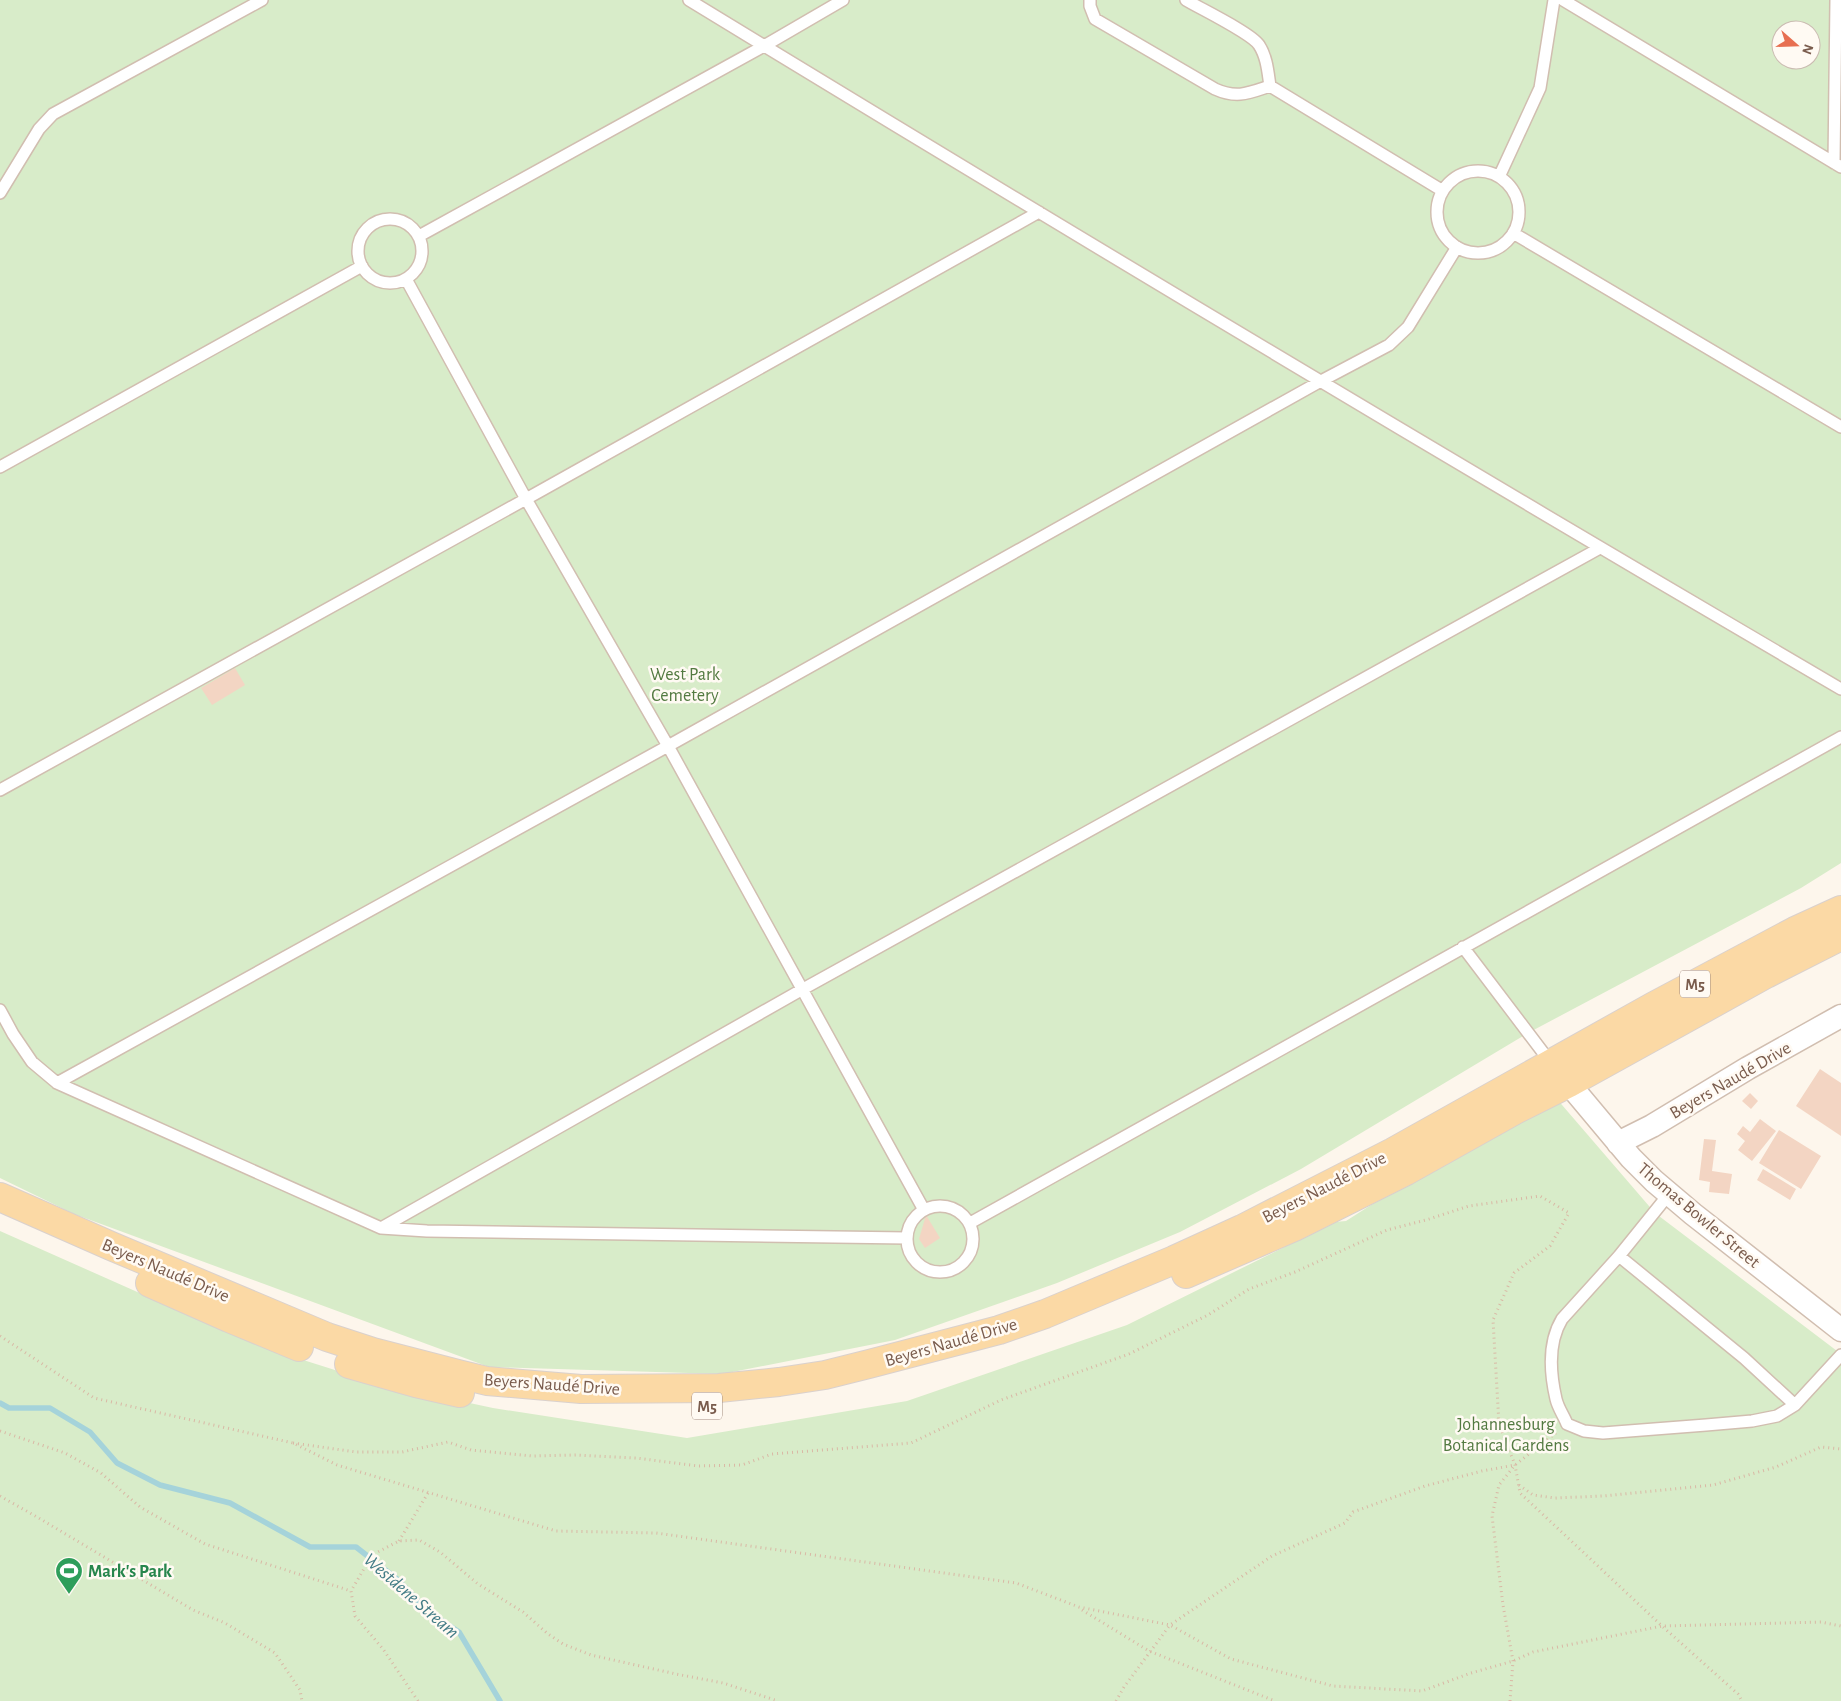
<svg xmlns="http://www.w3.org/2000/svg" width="1841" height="1701" font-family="'Alegreya Sans',sans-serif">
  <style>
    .green { fill: #d8ecc9; fill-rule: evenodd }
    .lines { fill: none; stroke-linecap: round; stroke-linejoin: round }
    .stream { stroke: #a5d3da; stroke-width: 5.5 }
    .building { fill: #f3d5c3 }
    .lane-casing { stroke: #d1beb0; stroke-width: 14 }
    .street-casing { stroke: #d1beb0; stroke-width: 25 }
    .primary-casing { stroke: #dad1cd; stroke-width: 30 }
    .path { stroke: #d9b8a5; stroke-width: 3; stroke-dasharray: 1 4; stroke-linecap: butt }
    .lane { stroke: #fff; stroke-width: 11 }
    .street { stroke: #fff; stroke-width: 22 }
    .primary { stroke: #fbd9a5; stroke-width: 28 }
    .labels { text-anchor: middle; stroke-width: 5; stroke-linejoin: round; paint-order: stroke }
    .shield { fill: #fffaf3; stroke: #a28b7f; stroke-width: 1 }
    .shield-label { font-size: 16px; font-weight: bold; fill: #7a5c4d }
    .park-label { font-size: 18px; fill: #537a41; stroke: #fffaf3 }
    .street-label { font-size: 18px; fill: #7a5c4d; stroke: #fffaf3 }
    .leisure-label { font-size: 18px; font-weight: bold; fill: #27864d; stroke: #fffaf3; text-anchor: start }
    .water-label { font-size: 19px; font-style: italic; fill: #437c86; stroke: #fffaf3 }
  </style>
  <rect width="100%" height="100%" fill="#fdf6ec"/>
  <path class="green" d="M0,0H1841V863L1801,888L1528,1033L1301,1169L1180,1232L1057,1283L895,1340L722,1374L489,1367L74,1214L0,1178ZM1781,30H1811V60H1781Z
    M1550,1091L1655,1213L1841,1354V1701H0V1231L259,1346L376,1383L493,1408L687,1438L907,1401L1127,1325L1335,1222L1346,1221Z"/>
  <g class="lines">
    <path class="stream" d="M0,1403L9,1408H50L90,1432L117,1463L160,1485L230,1503L310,1547H356L397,1579L428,1611L459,1632L500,1701"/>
  </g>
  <path class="building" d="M235,668L245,685L212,705L201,688Z
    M1820,1069L1841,1083V1136L1796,1106Z
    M1750,1093L1758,1101L1751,1109L1742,1101Z
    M1760,1119L1776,1131L1752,1161L1738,1150L1745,1141L1737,1134L1743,1126L1750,1132Z
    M1779,1130L1821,1156L1801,1189L1759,1163Z
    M1704,1139L1716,1140L1712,1171L1732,1174L1729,1194L1709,1192L1710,1182L1699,1180Z
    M1763,1169L1796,1189L1790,1200L1757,1180Z
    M926,1215L940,1238L925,1248L919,1239Z"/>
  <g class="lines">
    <defs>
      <path id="lane" d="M689,0C1071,233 1455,463 1841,689
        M1090,0V6L1095,19L1215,89C1237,99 1249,93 1270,86
        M1186,0C1201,9 1251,33 1259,45C1267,57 1268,73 1270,86L1443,191
        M1563,0L1841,167
        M1834,163L1836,0
        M1437 212a41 41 0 1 1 82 0a41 41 0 1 1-82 0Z
        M1499,177L1540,88L1554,0
        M0,193L39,129L53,114L262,0
        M358 251a32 32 0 1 1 64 0a32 32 0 1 1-64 0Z
        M1513,233L1841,427
        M419,236L764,46L843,0
        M406,279L526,499L668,746L924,1210
        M0,467L362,266
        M0,790L526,499L1039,212
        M1463,947L1551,1063
        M0,1010L13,1034L32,1062L57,1083L381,1228L427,1231L907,1238
        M57,1083L668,746L1321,381L1389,345L1408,327L1457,247
        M1669,1194L1619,1256L1562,1319C1548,1342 1550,1373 1556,1399C1558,1408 1564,1416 1567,1424L1584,1431L1603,1433L1706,1425L1752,1421L1777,1416L1795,1405L1841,1355
        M907 1239a33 33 0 1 1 66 0a33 33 0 1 1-66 0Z
        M970,1223L1841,737
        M381,1228L803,989L1600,548
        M1619,1256L1744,1358L1795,1405"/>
      <path id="street" d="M1559,1072L1631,1158L1654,1181L1693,1214L1841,1330
        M1618,1143L1652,1126L1748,1068L1841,1016"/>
      <path id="primary" d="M0,1197L111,1246L327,1337L373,1352L458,1374L487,1381L581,1389L719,1388L779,1382L825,1375L869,1364L999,1330L1045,1314L1174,1260L1242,1229L1393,1152L1654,1006L1795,931L1841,910
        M1186,1274L1294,1227L1406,1171L1517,1109L1569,1083L1766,974L1841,936
        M150,1283L229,1318L299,1347
        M349,1364L416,1383L460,1393"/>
    </defs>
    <use href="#lane" class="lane-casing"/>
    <use href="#street" class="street-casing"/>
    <use href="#primary" class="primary-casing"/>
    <path class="path" d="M0,1336L94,1398L293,1443L337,1465L556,1531L656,1533L1016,1583L1079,1607L1170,1625L1231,1659L1333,1686L1422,1691L1471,1673L1513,1661L1533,1652L1662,1626L1821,1622L1841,1626
      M0,1431L65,1453L101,1473L140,1507L205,1544L351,1591
      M293,1443L356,1452H402L448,1442L471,1450L532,1456L576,1455L636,1458L698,1466L742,1465L772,1454L911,1443L1001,1400L1129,1354L1208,1315L1249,1289L1295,1272L1387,1230L1426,1220L1469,1206L1540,1196L1569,1213L1550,1246L1514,1273L1493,1320L1499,1424L1515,1465L1520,1493L1662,1626L1738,1694L1742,1701
      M1519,1485L1533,1495L1555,1498L1603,1496L1713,1485L1776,1467L1821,1447L1841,1449
      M0,1496L37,1517L193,1610L225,1623L275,1653L300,1690L302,1701
      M399,1541L428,1493
      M1082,1610L1149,1651L1275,1701
      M418,1701L383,1649L355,1616L351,1591L372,1555L399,1541L419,1540L440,1552L478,1584L523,1612L548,1634L563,1644L591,1655L676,1674L723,1683L778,1701
      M1116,1701L1124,1687L1170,1625L1272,1556L1345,1523L1353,1512L1425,1486L1482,1471L1515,1465
      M1510,1701L1513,1661L1503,1605L1492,1516L1499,1485L1515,1465L1557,1432"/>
    <use href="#lane" class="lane"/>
    <use href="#street" class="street"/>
    <use href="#primary" class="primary"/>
  </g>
  <defs>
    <symbol id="stadium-pin" viewBox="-11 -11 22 30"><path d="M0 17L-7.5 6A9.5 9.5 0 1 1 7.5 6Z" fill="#2e9e5b" stroke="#fffaf3"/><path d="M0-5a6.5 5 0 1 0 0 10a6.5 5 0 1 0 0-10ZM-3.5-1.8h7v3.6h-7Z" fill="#fff"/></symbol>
  </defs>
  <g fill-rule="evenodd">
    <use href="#stadium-pin" x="53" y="1555" width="32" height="43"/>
  </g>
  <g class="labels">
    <g class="shield">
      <rect x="1680" y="970.5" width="30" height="27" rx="4"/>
      <rect x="692" y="1392.5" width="30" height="27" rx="4"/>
    </g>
    <g class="shield-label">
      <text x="1695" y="990">M5</text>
      <text x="707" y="1412">M5</text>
    </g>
    <g class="park-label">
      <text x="685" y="680">West Park<tspan x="685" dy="21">Cemetery</tspan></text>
      <text x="1506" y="1430">Johannesburg<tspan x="1506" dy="21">Botanical Gardens</tspan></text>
    </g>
    <g class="street-label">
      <text transform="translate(1730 1080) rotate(-30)" y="6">Beyers Naudé Drive</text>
      <text transform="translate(1324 1187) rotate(-27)" y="6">Beyers Naudé Drive</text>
      <text transform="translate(1699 1215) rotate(40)" y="6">Thomas Bowler Street</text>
      <text transform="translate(166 1270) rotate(23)" y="6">Beyers Naudé Drive</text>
      <text transform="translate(951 1342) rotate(-16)" y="6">Beyers Naudé Drive</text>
      <text transform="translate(552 1384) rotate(4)" y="6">Beyers Naudé Drive</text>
    </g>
    <g class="leisure-label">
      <text x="88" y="1577">Mark's Park</text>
    </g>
    <g class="water-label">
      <text transform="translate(412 1595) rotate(41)" y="7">Westdene Stream</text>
    </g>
  </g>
  <g transform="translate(1796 45) rotate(110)"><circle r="24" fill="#fffaf3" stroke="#cabbb1"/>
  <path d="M0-4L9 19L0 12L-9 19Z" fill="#e76f51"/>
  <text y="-8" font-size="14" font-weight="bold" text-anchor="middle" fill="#7a5c4d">N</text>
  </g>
</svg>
